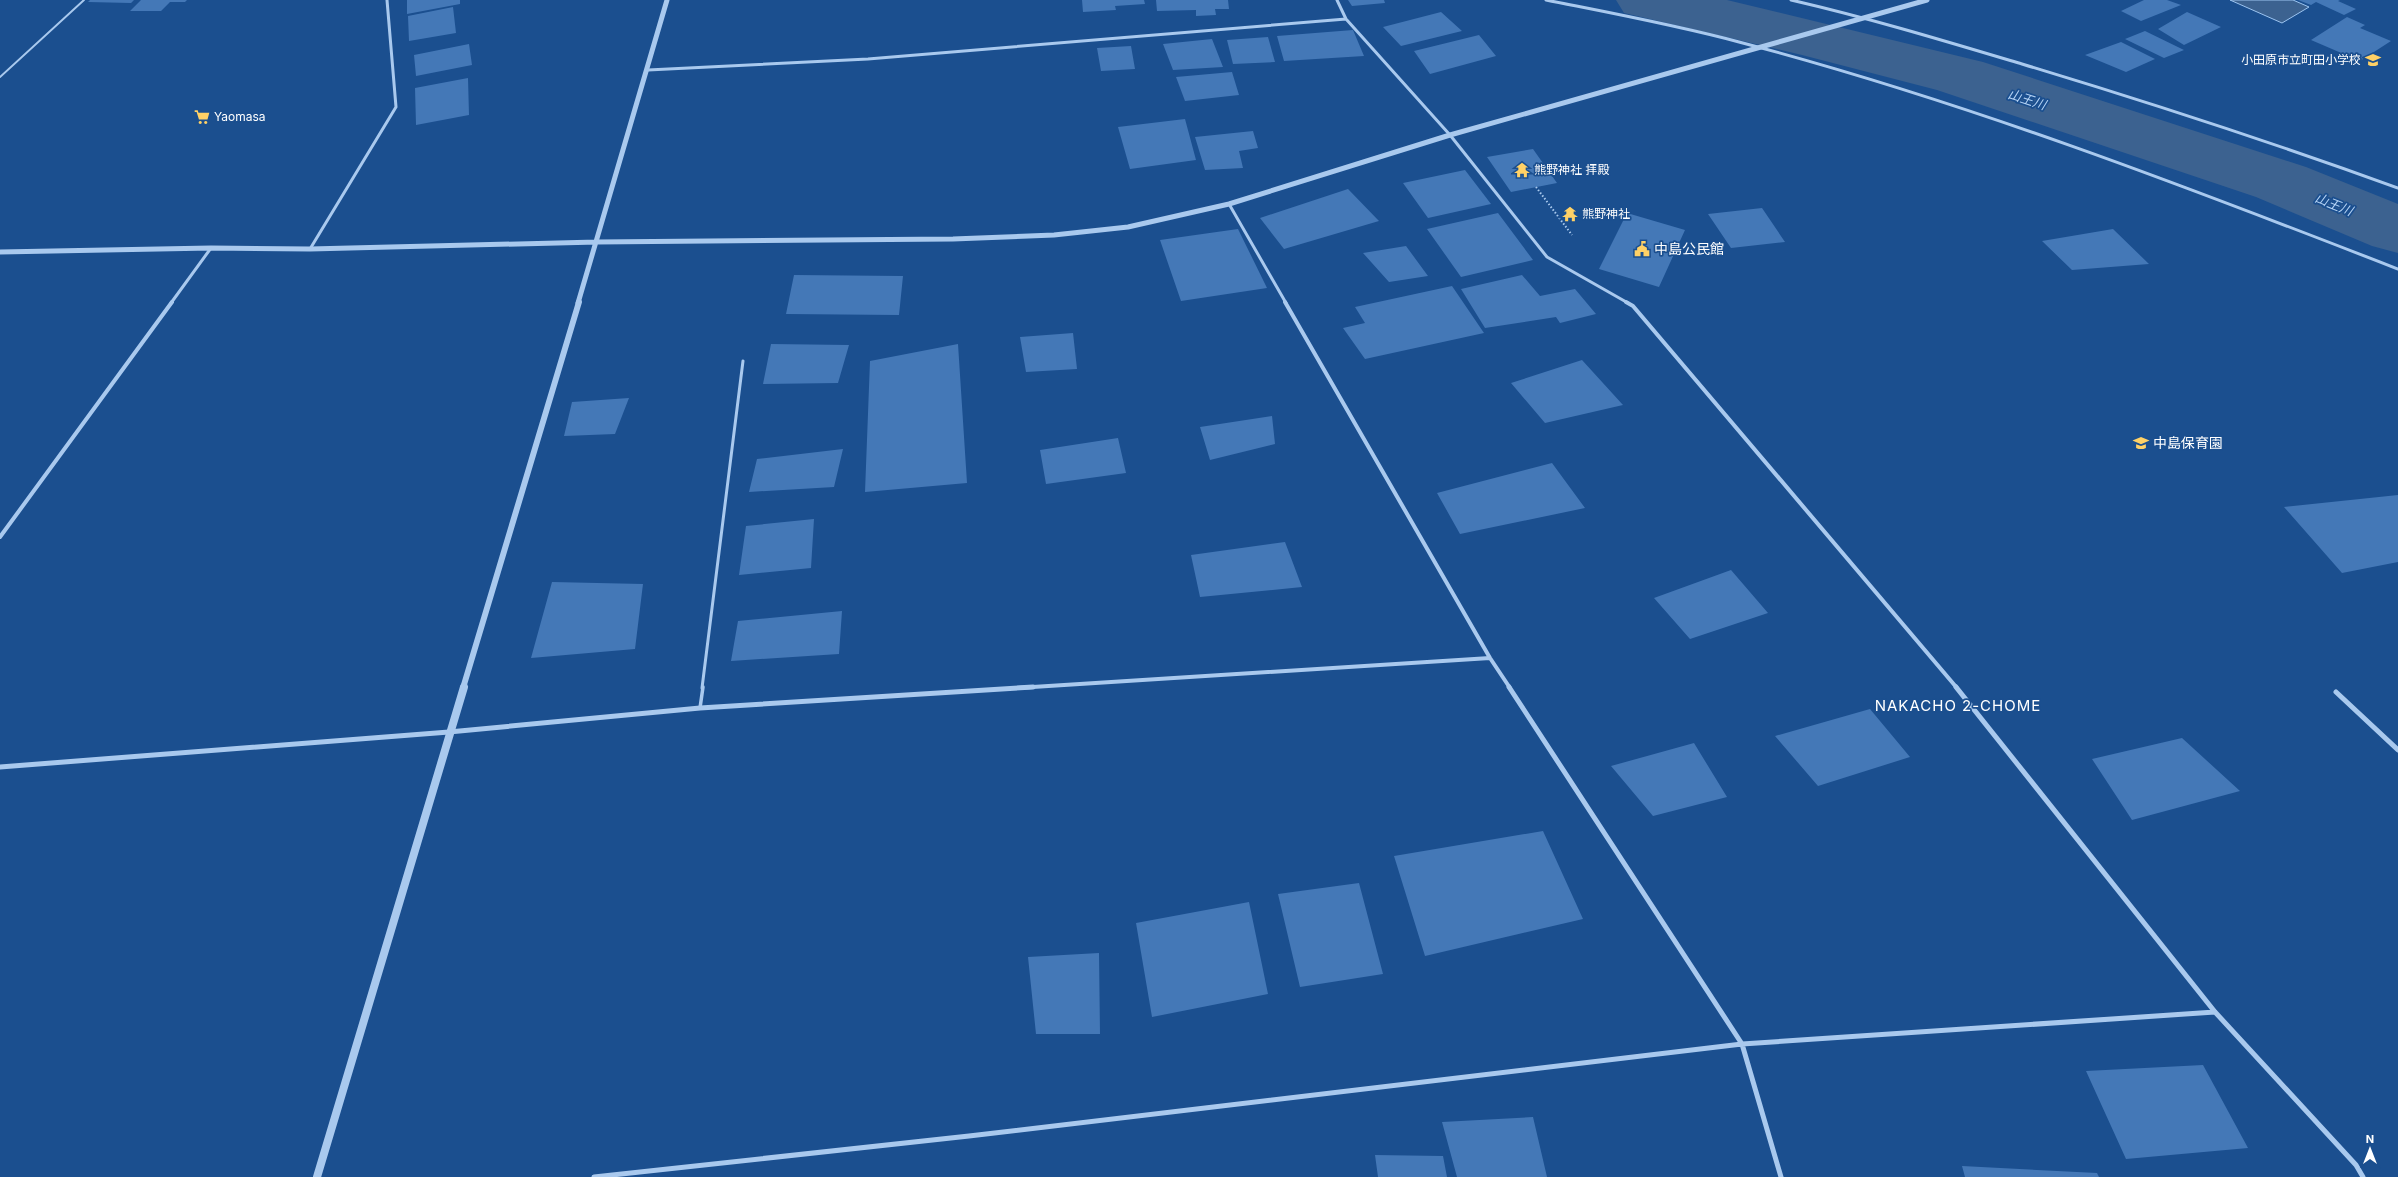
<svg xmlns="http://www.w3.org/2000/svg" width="2398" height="1177" font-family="Inter,'Noto Sans JP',sans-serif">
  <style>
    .water { fill: #3c6290; stroke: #9cc4f0 }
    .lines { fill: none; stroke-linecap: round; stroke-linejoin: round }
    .river { fill: #3c6290; fill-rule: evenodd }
    .building { fill: #4478b7 }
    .path { stroke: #a9c9ee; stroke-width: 2; stroke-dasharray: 1.5 2; stroke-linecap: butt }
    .service-far2 { stroke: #a9c9ee; stroke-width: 2 }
    .service-far1 { stroke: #a9c9ee; stroke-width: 3 }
    .service { stroke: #a9c9ee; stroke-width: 3.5 }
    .minor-far2 { stroke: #a9c9ee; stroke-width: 3 }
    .minor-far1 { stroke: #a9c9ee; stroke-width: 4 }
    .minor { stroke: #a9c9ee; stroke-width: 5 }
    .tertiary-far2 { stroke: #a9c9ee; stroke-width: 5 }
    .tertiary-far1 { stroke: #a9c9ee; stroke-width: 6 }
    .tertiary { stroke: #a9c9ee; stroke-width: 8 }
    .labels { text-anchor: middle; stroke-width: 3.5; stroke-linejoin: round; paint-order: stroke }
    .far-poi-label { font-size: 12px; fill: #fff; stroke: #1b4f8f; text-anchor: start }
    .far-water-label { font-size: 13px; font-style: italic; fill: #b5d3f5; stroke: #1b4f8f }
    .poi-label { font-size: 14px; fill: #fff; stroke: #1b4f8f; text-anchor: start }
    .neighbourhood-label { font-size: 15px; letter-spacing: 1px; fill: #fff; stroke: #1b4f8f }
  </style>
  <rect width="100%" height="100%" fill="#1b4f8f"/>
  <path class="water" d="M2230,0H2293L2309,7L2282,23Z"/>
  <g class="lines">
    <path class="river" d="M1616,0H1727L1983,62L2306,167L2398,204V253L2372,246L2256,197L1937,90L1802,55L1624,13Z"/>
  </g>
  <path class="building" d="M90,0H134L131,3L88,2Z
    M141,0H187L185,2H170L161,11H130Z
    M407,0H460V4L407,14Z
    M1082,0H1144L1145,4L1115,6L1116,10L1083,12Z
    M1156,0H1228L1229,9H1215L1216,15L1196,16V10L1157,11Z
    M1348,0H1384L1385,3L1352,6Z
    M2144,0H2167L2181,5L2141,21L2121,11Z
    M2298,0H2340L2338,1L2356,9L2344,15L2316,2L2311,5Z
    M453,7L456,33L409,41L408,16Z
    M1441,12L1462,31L1401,46L1383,27Z
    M2187,12L2221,27L2184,45L2158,29Z
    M2347,17L2365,25L2360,28L2391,41L2360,61L2311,40Z
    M1353,30L1364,56L1284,61L1277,36Z
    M2145,31L2184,50L2164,58L2125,39Z
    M1479,35L1496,56L1430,74L1414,51Z
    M1268,37L1275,62L1233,64L1227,40Z
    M1212,39L1223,67L1173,70L1163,44Z
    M2121,42L2155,59L2126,72L2085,55Z
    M469,44L472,65L416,76L414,55Z
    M1131,46L1135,69L1101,71L1097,48Z
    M1232,72L1239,95L1185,101L1176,77Z
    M468,78L469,115L416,125L415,88Z
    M1185,119L1196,160L1130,169L1118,127Z
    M1253,131L1258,148L1239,151L1243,168L1205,170L1195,137Z
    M1533,149L1557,183L1511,192L1487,157Z
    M1465,170L1491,204L1428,218L1403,183Z
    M1348,189L1379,221L1284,249L1260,218Z
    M1762,208L1785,242L1731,248L1708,214Z
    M1498,213L1533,260L1461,277L1427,229Z
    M1627,213L1685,230L1659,287L1599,269Z
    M1238,229L1267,288L1181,301L1160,240Z
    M2113,229L2149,264L2072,270L2042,241Z
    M1406,246L1428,276L1389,282L1363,253Z
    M794,275L903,276L899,315L786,314Z
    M1522,275L1540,296L1575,289L1596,314L1560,323L1556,317L1485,328L1461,289Z
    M1452,286L1484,333L1365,359L1343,328L1365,323L1355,307Z
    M1073,333L1077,369L1026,372L1020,337Z
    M771,344L849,345L838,383L763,384Z
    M958,344L967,483L865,492L870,361Z
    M1582,360L1623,405L1545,423L1511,383Z
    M629,398L615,434L564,436L572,402Z
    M1272,416L1275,444L1210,460L1200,427Z
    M1118,438L1126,473L1046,484L1040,450Z
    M843,449L834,487L749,492L757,459Z
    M1552,463L1585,508L1460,534L1437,493Z
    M2398,495V562L2342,573L2284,507Z
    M814,519L811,568L739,575L746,526Z
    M1285,542L1302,587L1200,597L1191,555Z
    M1731,570L1768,613L1690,639L1654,598Z
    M552,582L643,584L635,649L531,658Z
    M842,611L839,654L731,661L738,621Z
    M1870,709L1910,757L1818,786L1775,736Z
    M2182,738L2240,791L2132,820L2092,759Z
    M1694,743L1727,797L1653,816L1611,766Z
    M1543,831L1583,919L1425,956L1394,856Z
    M1359,883L1383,974L1300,987L1278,894Z
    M1249,902L1268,994L1152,1017L1136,923Z
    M1099,953L1100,1034H1036L1028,957Z
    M2203,1065L2248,1148L2126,1159L2086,1071Z
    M1533,1117L1547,1177H1457L1442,1122Z
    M1375,1155L1443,1156L1447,1177H1378Z
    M1962,1166L2097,1173L2099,1177H1965Z"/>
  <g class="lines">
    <path class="path" d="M1536,187L1572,235"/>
    <path class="service-far2" d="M0,77L84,0"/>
    <path class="service-far1" d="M702,688L743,361"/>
    <path class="service" d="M700,708L703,687"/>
    <path class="minor-far2" d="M1337,0L1346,19L1450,135L1547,257L1628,303
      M1546,0C1611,13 1676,25 1739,42C1964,101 2182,185 2398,269
      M1791,0C1869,18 1945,41 2022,64C2148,102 2274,143 2398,188
      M648,70L868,59L1346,19
      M1229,204L1286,303
      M310,249L396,107L387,0
      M171,303L211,248"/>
    <path class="minor-far1" d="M1285,302L1490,658L1510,688
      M1626,302L1633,306L1957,688
      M0,537L172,302
      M1017,688L1490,658"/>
    <path class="minor" d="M1509,687L1742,1044L1781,1177
      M1956,687L2215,1012L2356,1165L2363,1177
      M2336,692L2398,750
      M0,767L449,732L700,708L1033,687
      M594,1177L969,1136L1742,1044L2215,1012"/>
    <path class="tertiary-far2" d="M0,252L211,248L310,249L597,242L953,239L1054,235L1128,227L1229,204L1450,135L1927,0
      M578,303L667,0"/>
    <path class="tertiary-far1" d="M463,688L579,302"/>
    <path class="tertiary" d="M317,1177L464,687"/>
  </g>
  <defs>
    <symbol id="school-bare" viewBox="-9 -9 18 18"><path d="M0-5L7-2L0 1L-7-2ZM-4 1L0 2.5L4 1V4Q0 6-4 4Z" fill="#ffd166" stroke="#1b4f8f" stroke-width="2.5" paint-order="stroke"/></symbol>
    <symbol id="supermarket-bare" viewBox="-9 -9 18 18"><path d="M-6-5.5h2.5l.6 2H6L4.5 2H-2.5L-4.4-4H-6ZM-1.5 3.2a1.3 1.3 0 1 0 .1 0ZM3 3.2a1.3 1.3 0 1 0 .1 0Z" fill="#ffd166" stroke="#1b4f8f" stroke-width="2.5" paint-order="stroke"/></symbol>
    <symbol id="temple-bare" viewBox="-9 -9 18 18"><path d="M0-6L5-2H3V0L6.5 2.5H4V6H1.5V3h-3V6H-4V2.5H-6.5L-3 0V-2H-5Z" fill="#ffd166" stroke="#1b4f8f" stroke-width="2.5" paint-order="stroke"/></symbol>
    <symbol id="civic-bare" viewBox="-9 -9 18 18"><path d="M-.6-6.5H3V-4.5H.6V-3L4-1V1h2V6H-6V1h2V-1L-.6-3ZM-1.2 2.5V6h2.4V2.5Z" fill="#ffd166" stroke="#1b4f8f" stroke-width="2.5" paint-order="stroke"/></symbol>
  </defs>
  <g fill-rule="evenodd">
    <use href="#school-bare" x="2362" y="49" width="22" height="22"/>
    <use href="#supermarket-bare" x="191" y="106" width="22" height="22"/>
    <use href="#temple-bare" x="1511" y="159" width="22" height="22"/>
    <use href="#temple-bare" x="1559" y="203" width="22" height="22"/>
    <use href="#civic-bare" x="1631" y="238" width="22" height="22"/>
    <use href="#school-bare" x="2130" y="432" width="22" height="22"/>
  </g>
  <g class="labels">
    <g class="far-poi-label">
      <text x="2361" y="64" text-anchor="end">小田原市立町田小学校</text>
      <text x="214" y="121">Yaomasa</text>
      <text x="1534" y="174">熊野神社 拝殿</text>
      <text x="1582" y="218">熊野神社</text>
    </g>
    <g class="far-water-label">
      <text transform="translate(2027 99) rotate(18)" y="5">山王川</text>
      <text transform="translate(2334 204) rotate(22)" y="5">山王川</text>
    </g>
    <g class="poi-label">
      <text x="1654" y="254">中島公民館</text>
      <text x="2153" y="448">中島保育園</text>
    </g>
    <g class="neighbourhood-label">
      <text x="1958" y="711">NAKACHO 2-CHOME</text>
    </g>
  </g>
  <g transform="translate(2370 1149)" stroke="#1b4f8f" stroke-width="3" paint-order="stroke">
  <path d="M0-3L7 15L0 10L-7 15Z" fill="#ffffff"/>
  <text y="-6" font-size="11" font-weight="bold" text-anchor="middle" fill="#ffffff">N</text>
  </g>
</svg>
